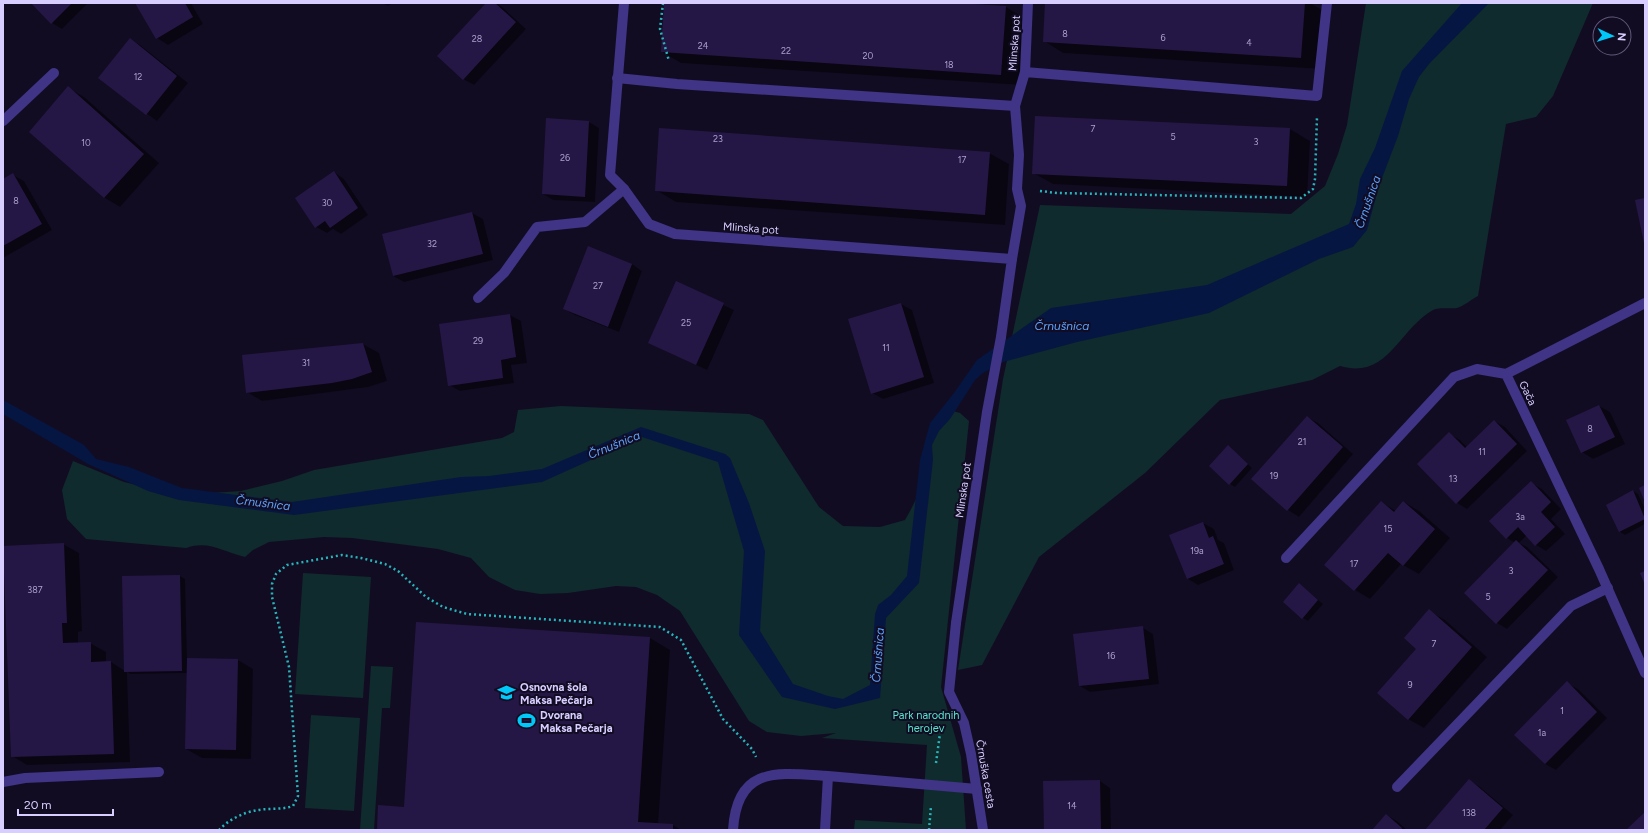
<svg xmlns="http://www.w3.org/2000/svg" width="1648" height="833" font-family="Figtree,sans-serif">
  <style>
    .green { fill: #0f2b2d }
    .water { fill: #061642 }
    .shadow { fill: #0007 }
    .building { fill: #251745 }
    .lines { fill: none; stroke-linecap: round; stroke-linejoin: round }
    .path { stroke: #27b5ba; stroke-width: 2.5; stroke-dasharray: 2 3; stroke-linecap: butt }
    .service { stroke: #3f3485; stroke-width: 10 }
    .pedestrian { stroke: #3f3485; stroke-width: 10 }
    .minor { stroke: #3f3485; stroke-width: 10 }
    .labels { text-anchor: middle; stroke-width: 4; stroke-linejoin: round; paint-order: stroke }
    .number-label { font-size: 9px; fill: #aba0d0 }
    .street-label { font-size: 11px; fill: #d8ceff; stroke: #120c23 }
    .poi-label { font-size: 11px; font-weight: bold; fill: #d8ceff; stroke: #120c23; text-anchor: start }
    .park-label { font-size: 11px; fill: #53e6cf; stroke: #120c23 }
    .water-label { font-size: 12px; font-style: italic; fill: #5ca4ff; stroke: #120c23 }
  </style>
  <rect width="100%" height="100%" fill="#120c23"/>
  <path class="green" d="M1366,3H1593L1553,96L1536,117L1506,124L1478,296C1472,299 1464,306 1457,308C1450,309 1440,307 1433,310C1398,330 1388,380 1340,366L1312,380L1220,400L1145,473L1039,557L982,665L958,670L1003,379L1040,205L1291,214L1325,186L1338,154L1347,125Z
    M561,406L749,414L763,420L819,507L843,526L880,527L905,520C915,503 924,484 928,465C933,446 932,423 946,409L960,413L969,421L941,687L961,757L966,830H854L855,820L922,824L927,745L822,738L836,733L801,736L767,732L749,721L680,611L657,595L636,587L616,586L568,593L540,594L515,590L489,577L471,558L438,549L352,538L324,537L269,542L253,550L245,557C223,552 209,540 186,548L86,539L67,519L62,490L73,461L124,482L181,495L241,491L282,481L314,470L502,438L514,432L518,410Z
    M303,573L371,577L363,698L295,694Z
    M371,666L393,667L390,708H382L374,830H360Z
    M311,715L360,718L354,811L305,808Z"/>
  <path class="water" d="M1462,3H1489L1429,64L1419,77L1409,99L1398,136L1379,186L1367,230L1353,247L1319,259L1209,313L1077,342L1003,362L983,373L975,380L950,419L939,431L932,445L933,460L919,583L886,618L880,698L835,709L782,697L739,635L744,551L718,462L642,437L542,482L294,515L179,500L148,491L88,464L3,414V400L84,445L96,459L129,467L182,488L292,502L461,477L489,476L542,469L641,427L725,454L730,458L749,503L765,551L760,631L793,684L828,696L843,699L870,685L875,614L878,605L891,595L907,576L920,460L930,423L954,393L977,360L1051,308L1207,285L1349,224L1356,204L1360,179L1375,148L1402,71Z"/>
  <path class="shadow" d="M32,3H88L62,29L52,23Z
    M137,3H191L203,24L168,45L157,38Z
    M382,3H393L388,6Z
    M488,3H497L501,6L526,29L474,85L463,79Z
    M665,3H942L1006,7L1026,19L1021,85L681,63L662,52Z
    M1046,3H1310L1324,11L1321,69L1063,53L1044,41Z
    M130,39L140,45L188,83L157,121L147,114L100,77Z
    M68,88L84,97L159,163L120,207L105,198L30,132Z
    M1036,117L1290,129L1310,141L1307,197L1053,184L1033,173Z
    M589,122L599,128L595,202L553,200L543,194Z
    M989,153L1009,164L1005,225L676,202L656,190Z
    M334,172L344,179L368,215L341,234L333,229L327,233L316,227Z
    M13,175L24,181L52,230L3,258V180Z
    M472,213L483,219L493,260L404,282L393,276L384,235Z
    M632,264L642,271L619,332L575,315L564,309Z
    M676,283L734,310L707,370L649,343Z
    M901,304L912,310L934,383L883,399L872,393Z
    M510,315L521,321L527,363L511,365L514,383L460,391L449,385Z
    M363,344L379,353L387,381L368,387L262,401L247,392Z
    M1599,406L1610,412L1625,444L1593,459L1582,452Z
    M1307,417L1318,423L1353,454L1299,517L1288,510L1253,479Z
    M1494,421L1505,427L1527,451L1467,509L1457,503L1449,434L1460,440L1467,447Z
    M1228,446L1252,468L1235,487L1230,484Z
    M1531,483L1542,489L1561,509L1551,519L1565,534L1546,551L1536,545L1527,535L1519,543L1527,547L1558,577L1507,629L1497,623L1515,543L1507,538Z
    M1633,491L1638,494L1645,509V524L1625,535L1620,532Z
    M1381,502L1396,511L1404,502L1419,511L1450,538L1419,574L1401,564L1370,599L1355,590Z
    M1203,523L1214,529L1218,540L1224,543L1234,570L1198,585L1188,579Z
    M63,544L79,553L82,631L78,632V643H90L106,652V663L111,662L125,671L180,576L185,579L187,659L238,660L253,669L251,759L202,758L186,749L188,673L130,674L127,672L130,762L27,765L12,756Z
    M1299,584L1323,604L1308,621L1303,618Z
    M1429,611L1445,620L1487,657L1424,728L1408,719L1417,648Z
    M1143,628L1153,634L1159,684L1090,692L1080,686Z
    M650,638L670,650L658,825H673L681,830H378L405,808Z
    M1567,683L1578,689L1607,718L1556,770L1545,764Z
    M1100,781L1110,788L1111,830H1045Z
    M1469,781L1480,787L1513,815L1500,830H1426Z
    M1386,815L1397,821L1407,830H1373Z"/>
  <path class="building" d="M31,3H72L51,24Z
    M135,3H185L193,17L156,39Z
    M486,3H495L516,22L463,80L437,56Z
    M664,3H958L1006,6L1001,75L661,52Z
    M1045,3H1305L1301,58L1043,42Z
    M130,38L177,76L146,115L98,78Z
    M68,86L144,154L104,198L29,132Z
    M1035,116L1290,128L1287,186L1032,174Z
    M546,118L589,121L585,197L542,194Z
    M659,128L990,152L985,215L655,191Z
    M334,171L358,208L330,228L325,221L315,228L295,198Z
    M13,173L42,224L3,246V179Z
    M1645,198V243H1644L1635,200Z
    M472,212L483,254L393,276L382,234Z
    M588,246L632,264L608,327L563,309Z
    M676,281L724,303L696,365L648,343Z
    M901,303L924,377L871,394L848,319Z
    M510,314L516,357L501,360L503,378L448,386L439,324Z
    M363,343L372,372L352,379L332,383L246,393L242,355Z
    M1599,405L1615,437L1581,453L1566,420Z
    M1307,416L1343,447L1287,511L1251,479Z
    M1494,420L1517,444L1456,504L1417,464L1449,432L1465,448Z
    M1228,445L1248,464L1229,485L1209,466Z
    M1531,481L1551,502L1541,512L1555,527L1535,546L1518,527L1506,539L1489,521Z
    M1645,485V502L1639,488Z
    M1633,490L1645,519L1619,532L1606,505Z
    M1381,501L1394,512L1403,501L1435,529L1403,566L1388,553L1354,591L1324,565Z
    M1203,522L1209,538L1213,536L1224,564L1187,579L1169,535Z
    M1516,540L1548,570L1496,624L1464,593Z
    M64,543L67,623H62L63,643L91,642V662L111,661L114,754L11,757L3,546Z
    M1645,571V585L1640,573Z
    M180,575L182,671L124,672L122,576Z
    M1299,583L1318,600L1302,619L1283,602Z
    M1429,609L1472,647L1408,720L1377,693L1416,649L1404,638Z
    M416,622L650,637L638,822L673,824V830H377L378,805L404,807Z
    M1143,626L1149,679L1079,686L1073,634Z
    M187,658L238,659L236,750L185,749Z
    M1567,681L1597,712L1545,764L1514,735Z
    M1469,779L1503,808L1484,830H1425Z
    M1100,780L1101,830H1044L1043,781Z
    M1645,812V830H1626Z
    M1386,814L1402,828L1401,830H1372Z"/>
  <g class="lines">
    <path class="path" d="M663,3L660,29L669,61
      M1040,191L1057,193L1301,198L1313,189L1315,179L1317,117
      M936,763L941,726
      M219,830C228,820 244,812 258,810C270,808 281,810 293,806L298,796L289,667L272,597V584L276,574L287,565L342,555L361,558L385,564L398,571L426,597L443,607L467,614L660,627L681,640L723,719L752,749L756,757
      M929,830L931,806"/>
    <path class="service" d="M478,298L504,273L537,227L585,222L624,189
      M956,623L987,412L1001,337
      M3,782L25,778L159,772
      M1397,787L1571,606L1608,588
      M733,830C737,765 778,773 828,776
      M825,830L828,776L977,789"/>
    <path class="pedestrian" d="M1025,72L1317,96L1327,3
      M617,78L677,84L1015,106
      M1012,259L1021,206L1017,189L1019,155L1015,106L1025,72L1028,3"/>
    <path class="minor" d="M624,3L610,175L624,189L649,224L675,234L1012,259L1001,337
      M3,121L54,73
      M1506,374L1645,303
      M1286,558L1454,377L1477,369L1506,374L1599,569L1645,673
      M956,623L949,692L964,723L971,754L983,830"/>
  </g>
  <defs>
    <symbol id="school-bare" viewBox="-9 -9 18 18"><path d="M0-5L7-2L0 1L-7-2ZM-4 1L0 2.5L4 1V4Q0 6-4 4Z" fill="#00c9f9" stroke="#120c23" stroke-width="2.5" paint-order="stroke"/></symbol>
    <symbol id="stadium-bare" viewBox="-9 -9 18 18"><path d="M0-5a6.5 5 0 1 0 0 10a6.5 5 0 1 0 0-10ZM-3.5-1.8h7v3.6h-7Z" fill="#00c9f9" stroke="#120c23" stroke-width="2.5" paint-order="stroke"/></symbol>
  </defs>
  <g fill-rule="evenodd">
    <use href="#school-bare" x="494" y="680" width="25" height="25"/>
    <use href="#stadium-bare" x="514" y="708" width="25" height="25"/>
  </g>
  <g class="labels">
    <g class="number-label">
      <text x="1065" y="37">8</text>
      <text x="1163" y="41">6</text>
      <text x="477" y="42">28</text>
      <text x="1249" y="46">4</text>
      <text x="703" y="49">24</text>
      <text x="786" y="54">22</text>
      <text x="868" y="59">20</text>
      <text x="949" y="68">18</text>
      <text x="138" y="80">12</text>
      <text x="1093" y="132">7</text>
      <text x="1173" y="140">5</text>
      <text x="718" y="142">23</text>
      <text x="1256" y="145">3</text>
      <text x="86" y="146">10</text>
      <text x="565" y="161">26</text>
      <text x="962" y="163">17</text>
      <text x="16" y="204">8</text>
      <text x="327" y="206">30</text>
      <text x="432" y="247">32</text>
      <text x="598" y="289">27</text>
      <text x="686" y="326">25</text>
      <text x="478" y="344">29</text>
      <text x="886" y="351">11</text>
      <text x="306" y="366">31</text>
      <text x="1590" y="432">8</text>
      <text x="1302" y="445">21</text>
      <text x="1482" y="455">11</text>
      <text x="1274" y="479">19</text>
      <text x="1453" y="482">13</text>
      <text x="1520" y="520">3a</text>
      <text x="1388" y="532">15</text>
      <text x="1197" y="554">19a</text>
      <text x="1354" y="567">17</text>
      <text x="1511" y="574">3</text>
      <text x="35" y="593">387</text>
      <text x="1488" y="600">5</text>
      <text x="1434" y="647">7</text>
      <text x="1111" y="659">16</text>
      <text x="1410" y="688">9</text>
      <text x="1562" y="714">1</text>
      <text x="1542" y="736">1a</text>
      <text x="1072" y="809">14</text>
      <text x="1469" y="816">138</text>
    </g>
    <g class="street-label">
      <text transform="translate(1014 43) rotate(-86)" y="4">Mlinska pot</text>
      <text transform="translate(751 228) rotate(4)" y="4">Mlinska pot</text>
      <text transform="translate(1528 393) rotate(64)" y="4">Gača</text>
      <text transform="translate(963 490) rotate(-82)" y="4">Mlinska pot</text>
      <text transform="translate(986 774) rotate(80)" y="4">Črnuška cesta</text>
    </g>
    <g class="poi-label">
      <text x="520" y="691">Osnovna šola<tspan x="520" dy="13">Maksa Pečarja</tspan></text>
      <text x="540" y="719">Dvorana<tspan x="540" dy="13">Maksa Pečarja</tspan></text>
    </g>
    <g class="park-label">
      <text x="926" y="719">Park narodnih<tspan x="926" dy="13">herojev</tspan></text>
    </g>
    <g class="water-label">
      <text transform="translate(1368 202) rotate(-71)" y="4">Črnušnica</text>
      <text x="1062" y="330">Črnušnica</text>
      <text transform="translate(614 445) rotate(-22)" y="4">Črnušnica</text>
      <text transform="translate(263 503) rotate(7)" y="4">Črnušnica</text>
      <text transform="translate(878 655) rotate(-86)" y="4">Črnušnica</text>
    </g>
  </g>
  <rect width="1648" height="833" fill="none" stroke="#d8ceff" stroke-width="8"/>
  <g transform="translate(1612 36) rotate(94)"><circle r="19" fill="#120c23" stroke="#615a7b"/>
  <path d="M0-3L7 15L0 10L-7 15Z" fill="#00c9f9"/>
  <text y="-6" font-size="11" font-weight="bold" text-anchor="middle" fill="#d8ceff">N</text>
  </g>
  <path d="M18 809v6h95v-6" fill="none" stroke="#d8ceff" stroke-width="2"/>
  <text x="24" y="809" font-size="12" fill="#d8ceff" stroke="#120c23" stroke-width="3" paint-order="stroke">20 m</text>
</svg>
